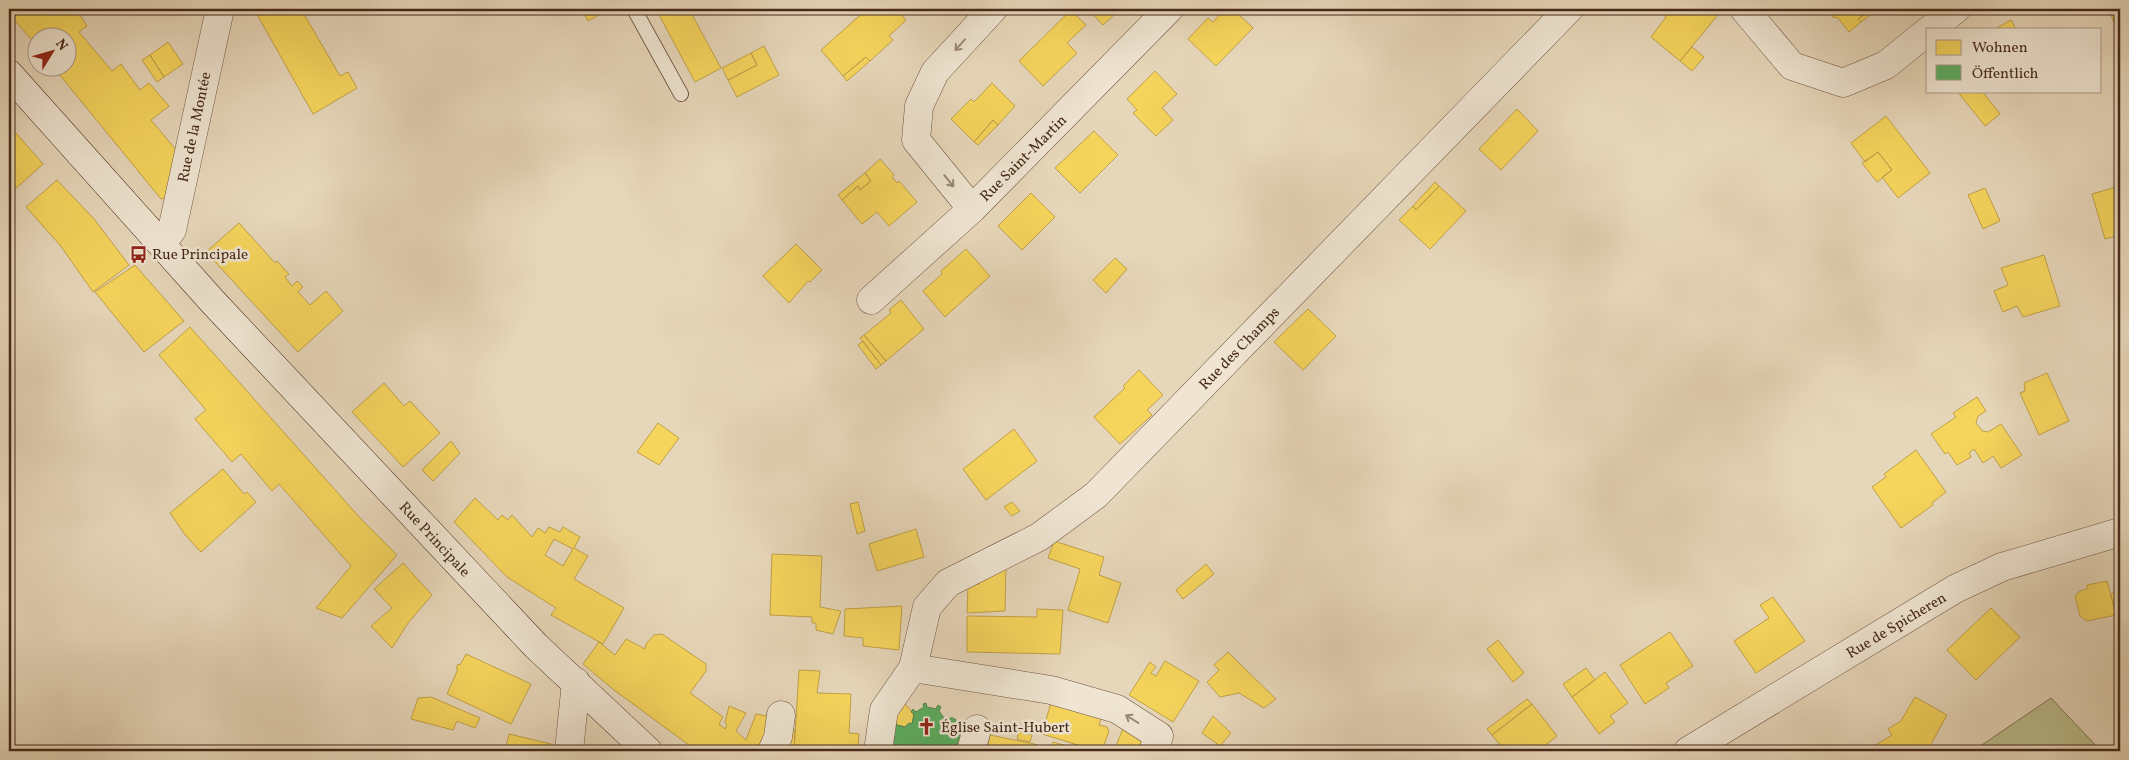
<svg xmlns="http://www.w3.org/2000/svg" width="2129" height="760" font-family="Vollkorn,serif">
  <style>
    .green { fill: #bbbd8c; stroke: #807354 }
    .homes { fill: #f6d55c; stroke: #c1a148; fill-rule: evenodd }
    .public { fill: #5aae61; stroke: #54864c }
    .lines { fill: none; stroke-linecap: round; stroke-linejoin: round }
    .lane-casing { stroke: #6e5443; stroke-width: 16 }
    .street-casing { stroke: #6e5443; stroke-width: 29 }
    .secondary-casing { stroke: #46291b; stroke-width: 29 }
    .lane { stroke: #efe5d2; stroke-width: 14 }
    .street { stroke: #efe5d2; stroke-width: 28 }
    .secondary { stroke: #efe5d2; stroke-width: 28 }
    .oneway { stroke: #9a8776 }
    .labels { text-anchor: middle; stroke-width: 5; stroke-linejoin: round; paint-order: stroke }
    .street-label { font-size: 15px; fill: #46291b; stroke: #efe5d2 }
    .poi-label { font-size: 15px; fill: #46291b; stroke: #efe5d2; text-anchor: start }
  </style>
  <rect width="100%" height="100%" fill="#e7d7ba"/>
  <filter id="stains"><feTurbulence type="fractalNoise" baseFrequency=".004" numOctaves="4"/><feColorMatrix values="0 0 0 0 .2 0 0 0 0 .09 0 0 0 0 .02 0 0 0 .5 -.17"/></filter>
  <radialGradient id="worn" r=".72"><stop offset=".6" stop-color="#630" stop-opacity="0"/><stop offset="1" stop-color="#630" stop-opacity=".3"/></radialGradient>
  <path class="green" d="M2051,698L2101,751H1973Z"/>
  <path class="homes" d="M9,9H80L78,12L87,26L79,32L112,71L121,64L140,90L149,83L169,106L151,120L176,150L168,197L161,199L54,68H68V38H38V47L9,14Z
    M254,9H301L340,76L348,72L357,88L313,114Z
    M581,9H609L588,21Z
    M666,9H689L721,68L695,82L658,13Z
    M867,9H896L906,20L889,36L893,40L870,61L866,57L843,76L821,50Z
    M1088,9H1115L1113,11L1115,14L1103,25Z
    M1225,9H1233L1253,28L1216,66L1188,39L1208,18L1213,22Z
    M1667,9H1708L1717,16L1680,61L1651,37L1666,17L1663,14Z
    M1830,9H1872L1858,19L1861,22L1849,32L1838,18L1833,17L1829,12Z
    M1878,9H1891L1883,15Z
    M2051,9H2069L2053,15Z
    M2108,9H2120V11L2111,15Z
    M1071,10L1086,25L1067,43L1077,53L1043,86L1019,61Z
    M2120,11V21L2114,23L2111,15Z
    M1868,12L1870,15L1861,22L1858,19Z
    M2011,20L2016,29H1995Z
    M168,42L183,64L164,77L150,55Z
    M764,46L779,75L737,97L728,80L757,65L751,53Z
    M1692,47L1704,57L1692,71L1680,61Z
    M751,53L757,65L728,80L722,68Z
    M150,55L164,77L157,82L142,60Z
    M866,57L870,61L847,81L843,76Z
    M1155,71L1177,94L1162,108L1173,120L1156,136L1133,113L1137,110L1127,99Z
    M992,83L1015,106L998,125L993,120L974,142L951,119L971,99L974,102Z
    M1957,91H1982L2000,114L1985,126Z
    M1517,109L1538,131L1501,170L1479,149Z
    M1886,116L1930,173L1898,198L1882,177L1892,170L1878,152L1865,162L1851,143Z
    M993,120L998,125L978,145L974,142Z
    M9,125L43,164L12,192L9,189Z
    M1094,131L1118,155L1080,193L1055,168Z
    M1878,152L1892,170L1877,182L1862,163Z
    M880,159L894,175L892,177L897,183L899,181L917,202L889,226L877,212L862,224L842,200L858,186L860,190L871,181L865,173Z
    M865,173L871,181L860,190L858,186L842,200L838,195Z
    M57,180L94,219L129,265L93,292L60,245L26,207Z
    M1435,182L1439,186L1416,210L1413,206Z
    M1439,186L1466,211L1430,249L1399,220L1413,206L1416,210Z
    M2120,186V235L2105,239L2092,194Z
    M1985,188L2000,221L1983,229L1968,195Z
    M1031,193L1055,217L1022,250L998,226Z
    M239,223L275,263L277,261L289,274L285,277L292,286L297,281L303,287L298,292L310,305L326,291L343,311L298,352L206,252Z
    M796,244L822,270L810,282L808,281L789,303L763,276Z
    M966,249L990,276L945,317L923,291L942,274L941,271Z
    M2044,255L2060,306L2023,317L2017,306L2003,312L1994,291L2008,285L2001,268Z
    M1115,258L1127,269L1106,293L1093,280Z
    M135,265L184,321L144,352L95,292Z
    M901,300L924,329L886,361L864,335L891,313L889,310Z
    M1308,309L1336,336L1303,370L1274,342Z
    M190,327L361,519L397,555L342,618L316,608L351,566L279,484L272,491L241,454L232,462L195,419L206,410L159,355Z
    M864,335L886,361L881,365L860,338Z
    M863,341L881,365L876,369L858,345Z
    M1139,370L1163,395L1147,410L1152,415L1120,444L1094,417L1125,388L1123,386Z
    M2047,373L2069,421L2039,435L2020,393L2025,391L2024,383Z
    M384,383L404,406L410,401L440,433L403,467L352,412Z
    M1977,397L1986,411L1978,416L1976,423L1982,431L1988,432L2001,424L2022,455L2001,468L1993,456L1983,463L1974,449L1969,453L1971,457L1957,465L1948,452L1945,454L1931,434L1956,417L1953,413Z
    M658,423L679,438L659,465L637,452Z
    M1014,429L1037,461L986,500L963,469Z
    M451,441L460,453L433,481L422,470Z
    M1916,450L1946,492L1932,503L1933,505L1901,528L1872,487L1886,477L1884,474Z
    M223,469L244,494L247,492L256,502L201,552L186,536L170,513Z
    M475,498L498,520L502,515L508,520L512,515L532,537L538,528L545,533L549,527L560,532L563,527L580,537L574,548L588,556L574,579L624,608L603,644L551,615L556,608L507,577L454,522ZM554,539L573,549L563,566L545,555Z
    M858,502L865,531L857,534L850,504Z
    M1012,502L1020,511L1012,516L1004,507Z
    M916,529L924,557L877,571L869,544Z
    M1054,541L1104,557L1099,575L1121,583L1108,623L1068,610L1080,569L1048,558Z
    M772,554L822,556L820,607L841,611L833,634L816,630V623H812V617L770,615Z
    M403,563L432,595L408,623L392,648L371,626L392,608L374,589Z
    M1206,564L1214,574L1183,599L1176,590Z
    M1006,566L1005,611L967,613L968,585L979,584L977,578Z
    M2107,581L2116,615L2087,621L2080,616L2075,596L2080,591L2087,589V585Z
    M2120,592V626L2118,627L2111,594Z
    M1773,597L1805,641L1756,673L1734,641L1769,618L1760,605Z
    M902,606L899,650L863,646V638L844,636L845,609Z
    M1991,608L2020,637L1976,680L1947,650Z
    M1037,609L1063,610L1060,654L967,652V616L1037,617Z
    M1670,632L1693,666L1666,683L1669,688L1645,704L1620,665Z
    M662,634L706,664V671L690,693L723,717L719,724L725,729L727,725L725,723L729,706L746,713L736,731L746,740L756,714L772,717L759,751H697L614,690L583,664L599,642L615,655L626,639L645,649L646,644L654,635Z
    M1498,640L1524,673L1513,682L1487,649Z
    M1228,652L1238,662L1276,699L1264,708L1239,693L1220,697L1207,682L1219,670L1214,665Z
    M466,654L531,684L511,724L447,694L458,669L456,668L458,664L460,665Z
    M1165,661L1199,681L1173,722L1129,695L1150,662L1156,667L1151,673L1156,676Z
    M1586,668L1595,680L1572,697L1563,684Z
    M799,670L820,671L817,693L851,694L849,733L859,734L858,749H848V751H794Z
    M1605,672L1628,703L1610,716L1615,722L1599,734L1572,697Z
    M431,697L480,718L475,728L457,721L453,730L411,719L418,698Z
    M1915,697L1947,715L1930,746L1922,751H1866L1892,735L1888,729L1901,721Z
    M1052,699L1102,715L1099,725L1107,727L1109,731L1102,751H1076L1078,745L1042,734Z
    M1527,699L1532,704L1492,735L1487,729Z
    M905,704L914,714L912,724L909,723L905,727L897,725L894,721L897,709Z
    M1532,704L1557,736L1538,751H1505L1492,735Z
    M1213,716L1231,733L1220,746L1202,733Z
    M1124,726L1143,740L1142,751H1114Z
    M789,730H795L794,751H783Z
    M1019,731L1032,735L1030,742L1017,739Z
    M509,734L551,744L550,751H505Z
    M990,735L1034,744L1043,747L1042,751H987Z
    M1053,742L1073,748L1072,751H1051Z"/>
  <path class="public" d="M926,703L927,707L936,709L938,705L941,707L939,711L944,718H953L961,723L959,735L962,738L958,741L956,751H890L893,721L897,725L905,727L909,723L912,724L914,714L911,712L913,709L916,712L924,707L923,704Z"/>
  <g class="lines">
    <defs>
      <path id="lane" d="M634,9L681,94"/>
      <path id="street" d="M1744,9L1792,66L1843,83L1886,65L1928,31
        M1931,29L1956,9
        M972,209L916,140L919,106L935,72L993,9
        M162,243L172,230L220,9
        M871,300L972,209L1169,9
        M913,668L1051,690L1117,709L1159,736L1153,751
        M569,751L576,682
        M772,751L778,737L781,715
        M878,751L884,710L913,668L927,607L948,583L1039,537L1096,495L1569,9
        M971,751L977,729
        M1688,751L1955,589L2002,567L2120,532"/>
      <path id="secondary" d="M9,74L213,302L536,646L648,751"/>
    </defs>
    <use href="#lane" class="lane-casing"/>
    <use href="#street" class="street-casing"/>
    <use href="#secondary" class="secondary-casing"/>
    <use href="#lane" class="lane"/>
    <use href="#street" class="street"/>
    <use href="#secondary" class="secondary"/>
  </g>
  <defs><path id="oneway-shaft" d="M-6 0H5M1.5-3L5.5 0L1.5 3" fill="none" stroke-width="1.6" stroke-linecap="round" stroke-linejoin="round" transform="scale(1.25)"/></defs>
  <g class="oneway">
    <use href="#oneway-shaft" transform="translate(960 45) rotate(132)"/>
    <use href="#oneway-shaft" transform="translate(949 181) rotate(51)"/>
    <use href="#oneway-shaft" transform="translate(1132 719) rotate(-148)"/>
  </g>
  <defs>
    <symbol id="bus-bare" viewBox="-9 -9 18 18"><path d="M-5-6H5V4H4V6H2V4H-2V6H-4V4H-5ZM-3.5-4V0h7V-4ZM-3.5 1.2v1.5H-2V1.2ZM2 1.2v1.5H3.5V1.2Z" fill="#8f2418" stroke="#efe5d2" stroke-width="2.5" paint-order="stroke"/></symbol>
    <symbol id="church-bare" viewBox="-9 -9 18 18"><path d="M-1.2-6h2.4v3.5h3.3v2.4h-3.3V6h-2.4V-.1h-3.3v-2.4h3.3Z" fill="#8f2418" stroke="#efe5d2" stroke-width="2.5" paint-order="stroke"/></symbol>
  </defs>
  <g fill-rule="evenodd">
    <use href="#bus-bare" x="126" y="242" width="25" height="25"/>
    <use href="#church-bare" x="914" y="714" width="25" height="25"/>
  </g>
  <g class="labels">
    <g class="street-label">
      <text transform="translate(194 127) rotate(-78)" y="5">Rue de la Montée</text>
      <text transform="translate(1023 158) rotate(-45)" y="5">Rue Saint-Martin</text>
      <text transform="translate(1239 348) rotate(-46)" y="5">Rue des Champs</text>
      <text transform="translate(435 539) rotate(47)" y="5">Rue Principale</text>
      <text transform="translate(1896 625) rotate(-31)" y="5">Rue de Spicheren</text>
    </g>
    <g class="poi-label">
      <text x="152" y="259">Rue Principale</text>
      <text x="941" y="732">Église Saint-Hubert</text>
    </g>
  </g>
  <rect width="2129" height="760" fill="none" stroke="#e7d7ba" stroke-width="30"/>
  <rect x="10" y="10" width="2109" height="740" fill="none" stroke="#46291b" stroke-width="2.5"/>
  <rect x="15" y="15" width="2099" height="730" fill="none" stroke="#46291b"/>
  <rect x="1926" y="28" width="175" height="65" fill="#efe5d2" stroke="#ab9a89"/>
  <rect x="1936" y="40" width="25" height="15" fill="#f6d55c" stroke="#ab9a89"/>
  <text x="1972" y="52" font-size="15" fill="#46291b">Wohnen</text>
  <rect x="1936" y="65" width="25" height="15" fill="#5aae61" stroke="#ab9a89"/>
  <text x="1972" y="78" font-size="15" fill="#46291b">Öffentlich</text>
  <g transform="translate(52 52) rotate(53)"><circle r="24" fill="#efe5d2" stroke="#ab9a89"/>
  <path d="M0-4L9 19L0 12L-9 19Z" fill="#8f2418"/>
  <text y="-8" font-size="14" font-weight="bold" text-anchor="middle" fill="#46291b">N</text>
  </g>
  <rect width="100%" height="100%" filter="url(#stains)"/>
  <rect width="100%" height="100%" fill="url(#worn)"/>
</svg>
